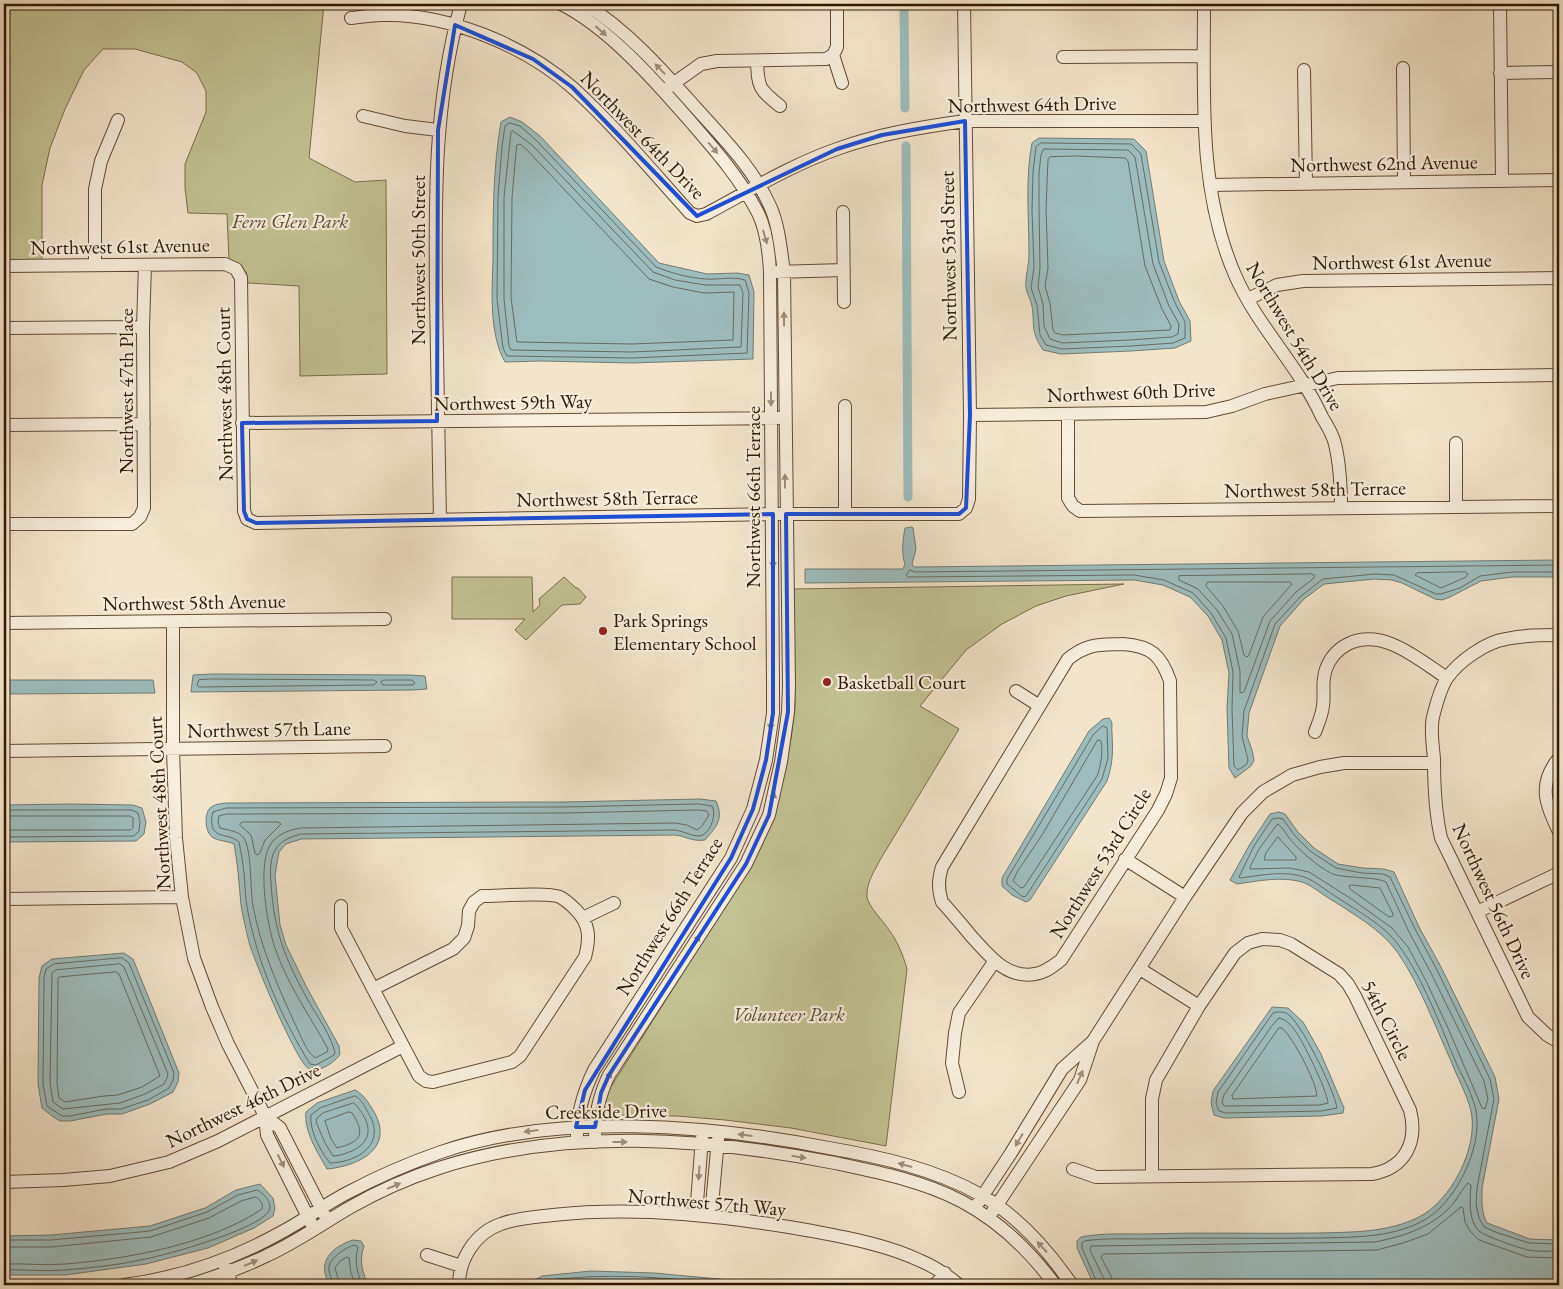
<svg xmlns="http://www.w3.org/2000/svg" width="1563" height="1289" font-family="'EB Garamond',serif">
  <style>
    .green { fill: #c2c292; stroke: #7a6d4a }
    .water { fill: #9ebdbf; stroke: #727b73 }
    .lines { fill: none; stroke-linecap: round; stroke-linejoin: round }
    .shore { stroke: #686a60; stroke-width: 1 }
    .canal { stroke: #9ebdbf; stroke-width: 9 }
    .minor-casing { stroke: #624b34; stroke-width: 14 }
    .minor { stroke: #f7eedd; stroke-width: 12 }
    .oneway { fill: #9e8e7a }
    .marked { fill: none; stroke: #1d4ed8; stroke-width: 4; stroke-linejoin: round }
    .poi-dot { fill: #8f2418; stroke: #f7eedd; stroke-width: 2 }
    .labels { text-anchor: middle; stroke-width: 4.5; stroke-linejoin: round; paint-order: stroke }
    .street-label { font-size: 20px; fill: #311802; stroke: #f7eedd }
    .park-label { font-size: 20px; font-style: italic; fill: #5c4b2d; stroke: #f7eedd }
    .poi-label { font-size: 20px; fill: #311802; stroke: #f7eedd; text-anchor: start }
  </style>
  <rect width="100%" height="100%" fill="#f3e5cb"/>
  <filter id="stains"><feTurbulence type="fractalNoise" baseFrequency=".004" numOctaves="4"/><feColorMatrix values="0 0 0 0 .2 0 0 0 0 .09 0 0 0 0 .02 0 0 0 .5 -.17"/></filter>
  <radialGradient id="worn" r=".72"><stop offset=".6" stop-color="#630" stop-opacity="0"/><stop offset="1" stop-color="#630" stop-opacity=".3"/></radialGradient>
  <path class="green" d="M4,4H324L309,158L355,182L386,180L387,374L300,376L299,286L248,283L246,272L229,260L227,214L188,213L185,188V164L206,112V91L197,73L182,62L135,49H103L84,70L65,109L50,148L42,185V263L4,261Z
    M452,577H532L533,612L540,605L539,599L564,577L576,588H578L586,597L580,604L562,605L526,640L515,630L525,619H452Z
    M1124,584L1066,596L1036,606L1002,624L966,650L920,706L959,729L880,860C874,872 866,883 867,897C868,906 884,922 889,930C898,942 903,955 907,969L886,1146L791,1128L725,1120L677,1116L612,1115L606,1112L604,1105L607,1093L752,864L781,781L791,739L795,708L794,589Z"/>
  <path class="water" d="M510,117L522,122L540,136L659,263L707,274L737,273L749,275L754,292L753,359L632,363L541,361L505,362C489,334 492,291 493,260C493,213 493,168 501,122Z
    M1039,138L1134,139L1146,151L1164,261L1179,301L1190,321L1191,341L1175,348L1131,351L1061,354L1043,350C1030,330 1035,327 1032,306C1031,300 1027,294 1026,288C1025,278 1029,265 1029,254C1029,217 1025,179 1032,143Z
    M912,527L913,528L916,549L912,564L914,567L1559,560V577H1512L1481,581L1450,597L1442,600L1435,599L1402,583L1392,580L1375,579L1324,584L1304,599L1280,626L1249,713L1247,736L1252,750L1254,760L1251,766L1235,778L1229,768L1227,709L1229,673L1222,640L1208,616L1190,597L1163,585L1134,580L805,583V569H903L905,564C901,553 903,539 905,528Z
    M212,674L409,675L425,676L427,689L412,690L191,692L193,675Z
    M4,680H153L155,693L4,694Z
    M1109,718C1114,723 1111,727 1112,733C1113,752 1113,763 1107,781L1030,900L1026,902L1012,895L1002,886V878L1089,731L1103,719Z
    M700,799L716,801C724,819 717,826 705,840C692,842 686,836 675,835L301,839L286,844L279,852L275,875L280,925L286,945L306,986L339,1046L340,1054C336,1062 317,1074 309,1069C296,1062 254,960 249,942C246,930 243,917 241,905C239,884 238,864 234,844C228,841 217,841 212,837C205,832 204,814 210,808C214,804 220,804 225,803L565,802Z
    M69,804L133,805L142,808L146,822L144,834L136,841L4,842V805Z
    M1279,812L1285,814L1298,832L1314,848L1338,864L1363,868L1384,869L1394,872L1419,927L1441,967L1495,1077L1499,1099L1482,1188C1482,1201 1481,1212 1487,1223L1530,1239L1559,1240V1285H1094L1077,1248V1241L1081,1237C1101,1233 1123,1234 1143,1234C1201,1232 1260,1234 1318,1233C1352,1232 1387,1233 1419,1217C1451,1201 1479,1147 1471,1111C1467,1094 1457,1077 1451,1061C1435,1026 1420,985 1398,953C1381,929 1352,913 1327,897C1319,892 1311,885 1302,882C1281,876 1258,881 1237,884L1230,880L1250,844L1270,814Z
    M124,953L133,959L179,1073L178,1082L173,1092L150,1104L122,1114H107L70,1121H60L52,1116L42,1108L38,1084L39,978L42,966L52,959Z
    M1272,1007L1288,1008L1303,1022L1321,1054L1344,1108L1343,1113L1322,1116L1224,1118L1214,1115L1211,1103L1213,1091Z
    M355,1090C364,1095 368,1102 373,1110C396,1148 359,1166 327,1169C317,1151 304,1132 306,1112L317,1103Z
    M260,1184L273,1198L275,1208L273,1216L254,1228L208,1248L146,1264L65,1275H4V1236L51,1235L150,1226L205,1208L236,1190Z
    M353,1240L361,1241L364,1246C359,1261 362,1271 368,1285H330C316,1263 331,1247 353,1240Z
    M591,1271L654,1273L784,1285H525L542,1276Z"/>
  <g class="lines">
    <path class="shore" d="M510,123L520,126L536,140L656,267C671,273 689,278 706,279C719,280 732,276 745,280L749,293L747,353L632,358L507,356L503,348L497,299L498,197L502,147L505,126Z
      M513,131L532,145L653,272L675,280L705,285H740L743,293L741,347L632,352L511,350L509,346L504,299V197L511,132Z
      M1041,143L1131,144L1141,154L1159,262L1175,303L1185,322V338L1173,343L1131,346L1062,349L1046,345L1040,335L1037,305L1031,288L1034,268L1032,210L1033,172L1036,147Z
      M517,145L520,144L527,150L649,279L673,287L704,293L734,292L733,340L632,344L517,342L511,298L512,198Z
      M1044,149L1128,150L1135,157L1153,264L1169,306L1179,324L1178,334L1172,337L1130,340L1062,343L1050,339L1044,326L1043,304L1038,287L1040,268L1039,209V173L1041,155Z
      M1076,156L1125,158L1128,161L1145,266L1162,309L1171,326L1170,330L1063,335L1055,333L1053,330L1050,303L1045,286L1048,268L1046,209L1048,159L1050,157Z
      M1559,565L915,572L910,570L906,575L908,577L1134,575L1164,580L1193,593L1211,613L1226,638L1233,672L1232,709L1234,766L1238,770L1247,764L1248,760L1242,736L1244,711L1275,624L1301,596L1323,579L1375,574L1394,575L1436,594H1441L1460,588L1480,576L1512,572H1559
      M1465,572L1468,574L1466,577L1441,588L1415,575L1417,573Z
      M1312,574L1314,575V578L1296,592L1270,621L1244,692L1240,693V671L1232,634L1217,610L1198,589L1179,580V576Z
      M1208,582H1290L1292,584L1263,617L1249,655L1247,657L1244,655L1238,631L1223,606L1206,586Z
      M212,679L374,680L377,682L374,685L199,687L197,685L199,680Z
      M384,680H412L415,683L412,685H383L381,682Z
      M1103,726L1107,728L1108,758L1102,779L1026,896L1023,897L1007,884V879L1093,735Z
      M1098,740L1101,741C1103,753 1101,765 1097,776L1024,887L1021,888L1013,881L1017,872L1042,835Z
      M699,804L712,806C717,815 710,835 699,836C691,836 683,831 675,830L301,834C273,841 269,855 271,883C274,932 285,959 309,1002C317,1016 332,1037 335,1053L334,1055L316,1065L310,1064C281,1017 257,962 247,907C245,896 245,884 244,873C243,863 241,852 239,842C230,833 213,839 212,824C211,819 212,816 213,812L226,808L565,807Z
      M4,810H132L138,813L140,822L139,831L134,836L4,837
      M699,810L707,811L709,815L702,826L697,830L687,825L675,823L301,828C288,830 275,835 269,847C258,869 267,925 275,948C287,984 310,1016 328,1049L327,1052L315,1058C306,1051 301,1036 296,1026C278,987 261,949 253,906C250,890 252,851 244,838C239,831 227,830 220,828L218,822L219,816L226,814L565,813Z
      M4,816H130L133,818V828L131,830H4
      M242,822H278L281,824L265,840L260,853L257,855L255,853L251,835L240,825Z
      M1278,824C1283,828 1286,834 1290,839C1299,850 1322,871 1336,875C1349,878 1377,877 1386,882L1409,932L1431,973L1484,1081L1488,1099L1485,1109L1482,1108L1448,1028L1426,981L1408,947L1392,928L1353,900L1309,872L1290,868L1250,869V867L1259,849Z
      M1278,837L1296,857V860H1264L1266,853Z
      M1352,885L1380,888L1393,914V916L1389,917L1350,889L1349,886Z
      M122,958L129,963L174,1073L173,1080L169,1088L148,1100L121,1109H106L70,1116H62L47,1106L43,1084L44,978L46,969L54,964Z
      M120,964L124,967L168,1074L167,1078L164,1084L145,1094L120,1103L63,1109L53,1102L50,1083L52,973L56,970Z
      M116,972L119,974L160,1076L142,1087L118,1095L104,1096L65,1102L59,1098L57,1083L58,978L60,977Z
      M1278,1012C1280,1012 1283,1012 1286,1013C1300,1019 1335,1092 1337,1108L1321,1111L1226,1113L1219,1111L1216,1103L1218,1092L1273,1013Z
      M1279,1018C1285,1019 1290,1024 1294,1029C1303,1041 1327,1090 1328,1103L1320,1105L1224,1106L1222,1102L1224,1095L1271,1027Z
      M1279,1028H1282C1294,1039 1316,1081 1317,1096L1233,1099L1232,1096Z
      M355,1096C361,1099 364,1105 367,1111C388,1142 360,1162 330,1163C321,1152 309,1130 311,1115L320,1108Z
      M354,1103C369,1119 377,1139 352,1151C346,1153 340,1156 333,1156L325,1143L316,1122L317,1118L323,1113Z
      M349,1112L352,1113C366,1134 361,1142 337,1148L331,1139L325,1121Z
      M4,1240H51L150,1231L207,1212L238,1195L257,1190C263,1193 273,1203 269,1211C259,1229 167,1255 145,1259C119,1265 91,1268 65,1270C45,1272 24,1269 4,1270
      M4,1247H51L151,1237L209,1218L241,1201L255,1197C259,1198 264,1204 262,1209C210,1244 128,1259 65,1264C45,1266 24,1263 4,1264
      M334,1285C333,1280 329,1275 329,1270C327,1259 345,1248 354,1245L358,1247C354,1261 357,1272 362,1285
      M340,1285L335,1268L340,1261L347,1257L349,1258L351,1273L356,1285
      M534,1285C546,1279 558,1279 571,1278C628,1273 685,1280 741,1285
      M562,1285L591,1283L671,1285
      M1098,1285L1082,1248V1243L1084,1241C1103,1238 1124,1239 1143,1239C1201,1237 1260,1239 1319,1238C1354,1237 1388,1238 1421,1222C1455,1205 1483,1148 1476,1111C1473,1096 1464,1079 1457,1065C1441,1027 1416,959 1387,932C1371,918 1350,906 1332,894C1324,889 1316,882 1307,878C1287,870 1262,875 1241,878L1239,877L1254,846L1272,819L1278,818L1283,819L1295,836L1310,851L1336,868L1362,873L1383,874L1390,877L1415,929L1437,970L1490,1079L1494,1099L1477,1188L1476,1204L1479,1218L1484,1227L1498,1233L1529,1243L1559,1244
      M1105,1285L1104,1279L1090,1250L1091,1246L1375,1242C1404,1236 1431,1228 1452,1205C1458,1198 1462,1189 1468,1183L1471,1185C1470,1199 1468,1219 1478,1230C1483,1236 1520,1248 1528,1250C1538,1252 1549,1251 1559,1251
      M1112,1285L1111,1276L1101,1257L1103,1254L1377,1250L1403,1243L1428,1234L1461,1207L1463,1208L1465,1222L1470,1231L1479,1240L1527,1257L1559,1258"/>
    <path class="canal" d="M904,4L905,108
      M906,146L908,497"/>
    <defs>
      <path id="minor" d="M561,4C609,28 655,81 690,121C715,150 740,178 758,213C767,231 769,253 770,272L773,684V713L766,760L753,809L731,858L594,1070C583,1093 576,1116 577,1142
        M585,4C628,31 662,70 696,108C724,139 754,169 771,208C779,227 781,251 784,272L789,686L788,712L781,762L769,815L746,864L609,1075C598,1098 595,1116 595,1142
        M837,4V47L833,55L842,83
        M1204,4C1204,95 1198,190 1235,275C1257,326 1299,366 1322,417C1327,425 1333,435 1335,444C1340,465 1341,486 1341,508
        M1500,4L1502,180
        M351,18C361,17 372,15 382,15C447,13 524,45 573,88C615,126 652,171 690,213L697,216L706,214C749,191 791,165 837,149C878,134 922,127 965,121H1204
        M1063,57L1204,56
        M757,61C758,88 759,89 780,106
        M1403,68L1404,181
        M1304,70L1306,184
        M1500,73L1559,72
        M667,88L701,64L717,61L826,59L833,55
        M363,116L405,126L438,130
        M1210,185L1559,180
        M843,212L844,302
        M95,265V189L101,161L118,120
        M4,266L225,264L236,269L241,278L244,511L247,519L256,523L773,514H959L966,508L969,499L970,415L964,4
        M775,272L844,270
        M1248,299L1277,285L1303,281L1559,278
        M4,328L143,327
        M845,406V514
        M1068,414V498L1073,506L1080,511L1557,506L1559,504
        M970,415L1206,412L1232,406L1265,394L1338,378L1559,375
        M242,423L779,418
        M4,425L144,424
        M1456,443V507
        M440,519C438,445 437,371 436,296C435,195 434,103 461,4
        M4,524H132L140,517L144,508L143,327L145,265
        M173,622V750L176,838L182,897L194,958L212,1007L228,1044L265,1116L267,1135L311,1223
        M4,623L385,619
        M1559,635C1541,635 1524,635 1506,639C1486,642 1459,661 1447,678C1440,689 1436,705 1433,717C1430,730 1433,746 1434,759C1434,787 1435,812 1441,838L1528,1017L1547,1035L1559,1042
        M1123,644C1151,646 1161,655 1170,681L1171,778L1166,794L1158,810L1061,960C1053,966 1045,973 1035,974C1006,979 989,955 972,937C962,925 952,913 942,902C938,889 938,880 942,867L1068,659C1088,643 1099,645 1123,644Z
        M1016,691L1038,705
        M1315,732C1318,724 1322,715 1323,706C1325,693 1321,683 1326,669C1330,658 1338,649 1348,644C1383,627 1419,660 1447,678
        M4,751L385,746
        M1559,758C1537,785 1546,804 1559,832
        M1125,859L1185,897
        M4,899L182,897
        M341,906V928L419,1076L426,1081L433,1082L512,1062L520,1056L585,957C590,938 590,924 576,910C571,905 566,900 560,897C547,892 499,896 482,896L474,902L469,911L468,926L464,938L453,949L373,989
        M1477,912L1559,873
        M583,918L614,903
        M1140,969L1199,1006
        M959,1092L952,1063L955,1033L959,1013L994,962
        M265,1116L280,1128L325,1216
        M1073,1169L1096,1177L1372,1174C1406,1168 1418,1141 1410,1110L1355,996L1348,984L1339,974L1291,944L1280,940L1262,939L1248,943L1235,953L1199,1006L1156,1080L1152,1099V1176
        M4,1182L63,1180L110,1176L169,1162L218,1141L403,1046
        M978,1203L1011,1153L1062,1069L1091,1043
        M993,1211L1080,1080L1093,1041L1185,897L1242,813L1263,792L1292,775L1320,767L1344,763H1434
        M696,1215L702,1138
        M711,1216L718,1139
        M427,1255L461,1266
        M224,1264L232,1285
        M124,1285C178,1278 233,1259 280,1233C303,1221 324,1205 347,1193C377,1177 409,1163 441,1152C557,1112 710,1125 829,1148C881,1157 935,1169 981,1195C1018,1216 1048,1250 1072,1285
        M189,1285C215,1277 242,1268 268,1255C296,1242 322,1224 349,1208C377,1192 408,1178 439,1168C566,1127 706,1138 835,1163C878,1172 923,1181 961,1201C999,1221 1030,1251 1055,1285
        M459,1285C459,1259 475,1233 501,1224C517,1218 536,1217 553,1215C639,1206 727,1216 812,1231C849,1238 887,1245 921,1261C935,1267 947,1275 959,1285
        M935,1285L945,1273"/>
    </defs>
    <use href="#minor" class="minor-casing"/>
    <use href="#minor" class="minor"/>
  </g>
  <defs><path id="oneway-solid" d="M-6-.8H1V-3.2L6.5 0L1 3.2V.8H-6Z" transform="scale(1.25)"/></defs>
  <g class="oneway">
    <use href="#oneway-solid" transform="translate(601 31) rotate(41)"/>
    <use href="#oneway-solid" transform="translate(660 69) rotate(-134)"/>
    <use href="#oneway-solid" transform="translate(713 148) rotate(49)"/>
    <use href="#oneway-solid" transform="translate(765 237) rotate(74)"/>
    <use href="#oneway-solid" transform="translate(784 319) rotate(-90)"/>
    <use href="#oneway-solid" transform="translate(771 399) rotate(90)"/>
    <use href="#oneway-solid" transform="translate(785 481) rotate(-90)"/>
    <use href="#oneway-solid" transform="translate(773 561) rotate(90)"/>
    <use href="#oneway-solid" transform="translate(771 723) rotate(98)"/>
    <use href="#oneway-solid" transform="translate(773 799) rotate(-77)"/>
    <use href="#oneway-solid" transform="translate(696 941) rotate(-57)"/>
    <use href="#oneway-solid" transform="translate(1080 1077) rotate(-67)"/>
    <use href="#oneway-solid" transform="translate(608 1078) rotate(-62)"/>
    <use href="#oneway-solid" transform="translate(531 1131) rotate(173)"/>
    <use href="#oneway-solid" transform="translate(745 1135) rotate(-173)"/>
    <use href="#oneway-solid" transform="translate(1019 1140) rotate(121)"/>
    <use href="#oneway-solid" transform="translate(620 1142)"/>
    <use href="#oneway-solid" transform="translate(799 1157) rotate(9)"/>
    <use href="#oneway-solid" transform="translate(281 1161) rotate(63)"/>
    <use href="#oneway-solid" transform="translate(905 1165) rotate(-165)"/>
    <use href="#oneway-solid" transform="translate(699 1173) rotate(94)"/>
    <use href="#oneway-solid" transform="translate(394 1186) rotate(-23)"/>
    <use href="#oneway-solid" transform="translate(1042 1247) rotate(-133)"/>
    <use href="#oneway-solid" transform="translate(251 1263) rotate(-23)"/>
  </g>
  <path class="marked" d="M455,25L533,59L572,87L697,216L837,149L882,135L965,121L970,415L966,508L959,514H786L788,712L769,815L746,864L609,1075L601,1093L595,1127H576L585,1090L731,858L753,809L766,760L773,713V514L256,523L247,519L244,511L242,423L437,421L438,130Z"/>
  <g class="poi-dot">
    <circle cx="603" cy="631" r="5"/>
    <circle cx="827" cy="682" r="5"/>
  </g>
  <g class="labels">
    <g class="street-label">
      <text transform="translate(1032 104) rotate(-1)" y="7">Northwest 64th Drive</text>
      <text transform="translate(643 135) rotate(46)" y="7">Northwest 64th Drive</text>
      <text transform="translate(1384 163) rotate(-1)" y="7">Northwest 62nd Avenue</text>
      <text transform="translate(120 246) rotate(-1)" y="7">Northwest 61st Avenue</text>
      <text transform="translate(948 256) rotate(-91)" y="7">Northwest 53rd Street</text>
      <text transform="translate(418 260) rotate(-90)" y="7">Northwest 50th Street</text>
      <text transform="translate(1402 261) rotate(-1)" y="7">Northwest 61st Avenue</text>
      <text transform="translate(1295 336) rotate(59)" y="7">Northwest 54th Drive</text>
      <text transform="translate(126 391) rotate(-90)" y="7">Northwest 47th Place</text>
      <text transform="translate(1131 392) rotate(-2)" y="7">Northwest 60th Drive</text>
      <text transform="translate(224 394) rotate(-91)" y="7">Northwest 48th Court</text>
      <text transform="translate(513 402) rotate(-1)" y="7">Northwest 59th Way</text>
      <text transform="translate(1315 489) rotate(-1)" y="7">Northwest 58th Terrace</text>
      <text transform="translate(753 497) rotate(-90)" y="7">Northwest 66th Terrace</text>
      <text transform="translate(607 498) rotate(-1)" y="7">Northwest 58th Terrace</text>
      <text transform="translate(194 602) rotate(-1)" y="7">Northwest 58th Avenue</text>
      <text transform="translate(269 729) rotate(-1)" y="7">Northwest 57th Lane</text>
      <text transform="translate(159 803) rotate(-93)" y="7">Northwest 48th Court</text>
      <text transform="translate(1100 863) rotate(-58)" y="7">Northwest 53rd Circle</text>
      <text transform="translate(1494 901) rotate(65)" y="7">Northwest 56th Drive</text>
      <text transform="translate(669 916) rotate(-58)" y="7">Northwest 66th Terrace</text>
      <text transform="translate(1387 1020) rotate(63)" y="7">54th Circle</text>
      <text transform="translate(243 1105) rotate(-26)" y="7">Northwest 46th Drive</text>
      <text transform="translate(606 1111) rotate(-1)" y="7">Creekside Drive</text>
      <text transform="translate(707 1202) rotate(5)" y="7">Northwest 57th Way</text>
    </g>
    <g class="park-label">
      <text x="290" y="228">Fern Glen Park</text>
      <text x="789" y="1021">Volunteer Park</text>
    </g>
    <g class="poi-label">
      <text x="613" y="627">Park Springs<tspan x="613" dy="23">Elementary School</tspan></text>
      <text x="837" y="689">Basketball Court</text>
    </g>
  </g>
  <rect width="1563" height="1289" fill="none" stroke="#f3e5cb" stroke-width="20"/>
  <rect x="5" y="5" width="1553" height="1279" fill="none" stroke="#311802" stroke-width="2.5"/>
  <rect x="10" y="10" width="1543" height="1269" fill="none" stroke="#311802"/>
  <rect width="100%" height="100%" filter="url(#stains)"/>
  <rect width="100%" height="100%" fill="url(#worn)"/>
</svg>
